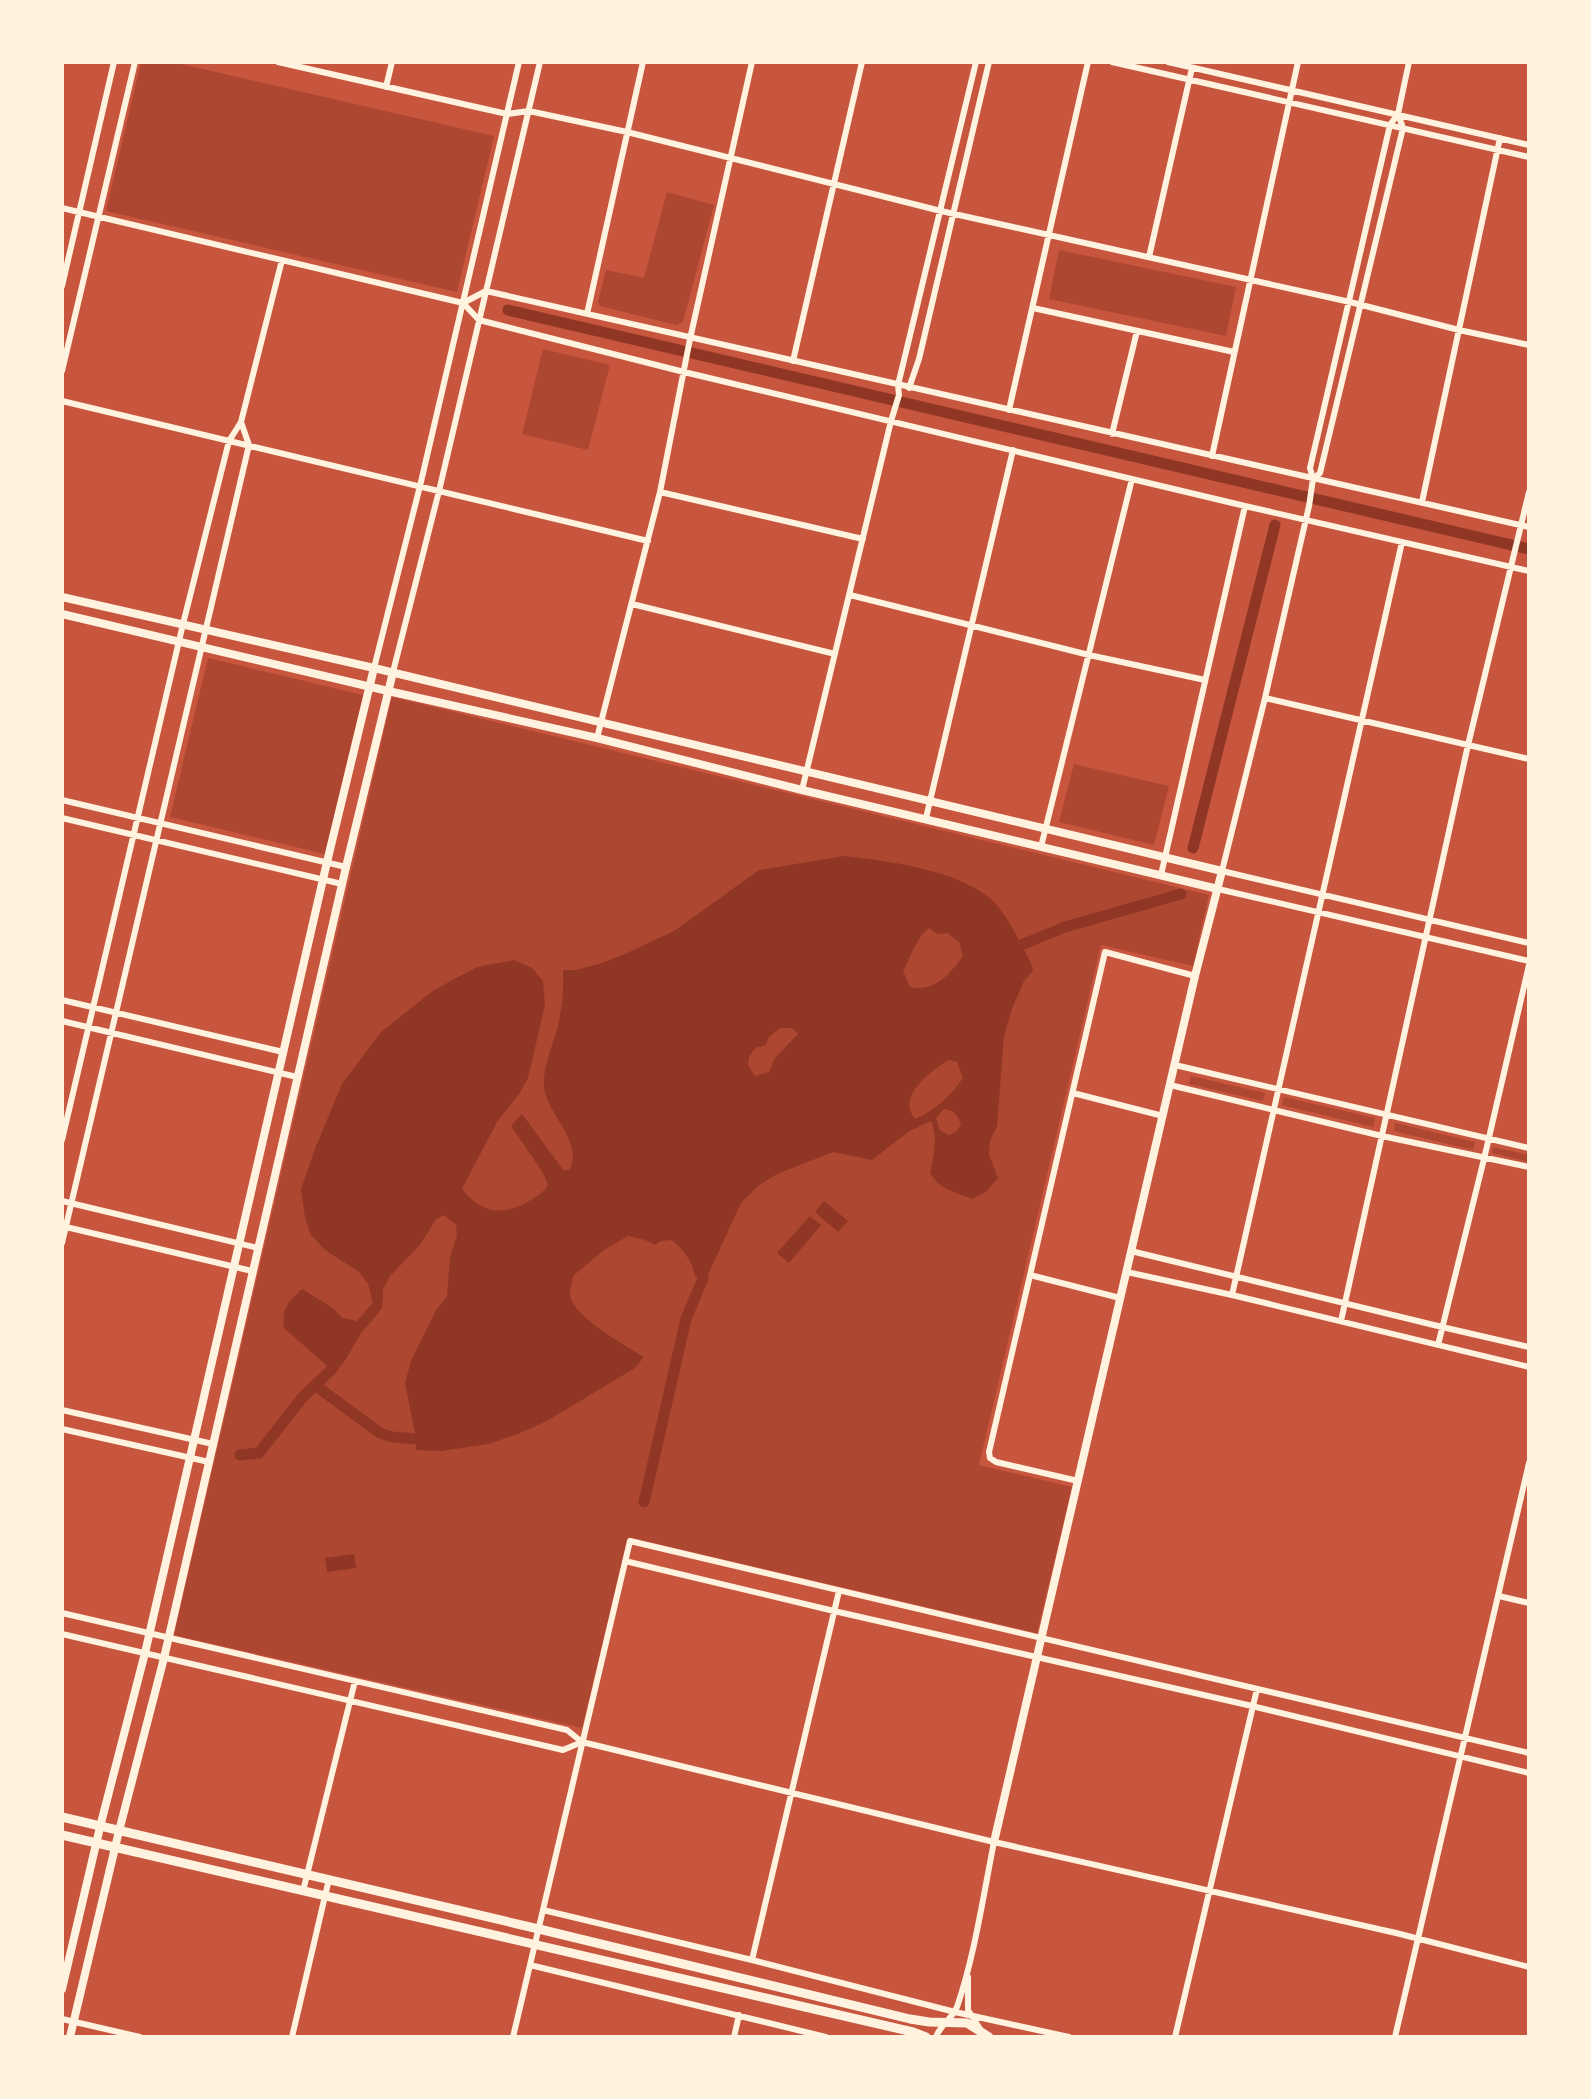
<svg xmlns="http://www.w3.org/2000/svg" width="1591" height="2099" font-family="'Playfair Display',serif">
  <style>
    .green { fill: #ae4732 }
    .water { fill: #8f3625; fill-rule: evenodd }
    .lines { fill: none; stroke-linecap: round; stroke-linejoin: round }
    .canal { stroke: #8f3625; stroke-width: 11 }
    .minor { stroke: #fff3e0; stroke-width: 6 }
    .tertiary { stroke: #fff3e0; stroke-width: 8 }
    .secondary { stroke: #fff3e0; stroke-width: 9 }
  </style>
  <rect width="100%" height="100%" fill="#c8553d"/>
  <path class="green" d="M141,62H173L494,136L457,292L106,211Z
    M667,192L714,205L683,322L676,325L600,306L598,301L606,270L644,278Z
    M1059,250L1236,287L1226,336L1049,299Z
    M543,349L610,365L588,450L522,434Z
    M208,658L363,695L325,854L170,817Z
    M392,697L1209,895L1193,966L1101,945L979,1465L1072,1487L1037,1633L628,1537L582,1728L174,1635Z
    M1074,764L1169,786L1154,845L1059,822Z
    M1191,1076L1265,1093L1263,1101L1189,1084Z
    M1284,1097L1375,1118L1373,1127L1282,1105Z
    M1395,1123L1475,1142L1473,1150L1394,1131Z
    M1493,1147L1529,1155V1162L1492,1153Z"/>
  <path class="water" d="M844,856C888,861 972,871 1000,909C1012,925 1021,945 1031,963L1033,971L1024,981L1012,1009L1004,1036L997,1126L990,1141L989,1155L998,1178L986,1192L972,1199C954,1191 941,1191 930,1173C934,1155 938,1138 931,1121L908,1132L872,1160L833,1152L777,1174L758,1186L741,1203L706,1279L695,1276C692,1260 684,1251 672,1240L661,1241L655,1245L645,1240L628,1236L604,1250L573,1276C572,1282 570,1290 570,1295C572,1316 626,1346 644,1357L635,1368L547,1421L520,1433L489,1444L441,1451L416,1450V1439L405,1383L411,1361L436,1310L447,1297L450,1257L457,1236L456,1225L444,1215L436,1219L420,1245L390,1276L383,1289V1302L377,1306L373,1303L368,1284L359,1272L325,1250L311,1235L305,1218L301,1189L316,1146L342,1084L381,1032L434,990L477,967L514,960L532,968L543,981L545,1005L528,1078L519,1094L497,1122L462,1189C481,1213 503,1217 529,1201C537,1196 543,1193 548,1185L542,1171L511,1126L522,1114L564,1171L570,1169C583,1142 548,1115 544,1088C542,1068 553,1045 558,1026C562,1008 564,989 563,970H576L599,964L625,954L674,931L759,870ZM929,928L937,934L947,933L959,942L963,956C949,975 935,992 910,987L903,971C911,957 917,936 929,928ZM780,1028H792L798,1034L775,1058L769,1072L755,1076L748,1065L749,1057L755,1048L766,1045L769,1037ZM948,1060L957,1062L963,1078C952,1095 934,1111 915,1119C896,1097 930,1072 948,1060ZM944,1109C954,1110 958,1115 961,1125L956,1132L949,1135L940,1130L936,1118Z
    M824,1201L848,1221L838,1232L815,1212Z
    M810,1216L821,1225L789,1263L777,1253Z
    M302,1289L333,1308L342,1318L354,1320L363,1330L344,1362L335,1373L284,1328C282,1307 287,1304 302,1289Z
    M354,1554L356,1568L327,1572L325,1558Z"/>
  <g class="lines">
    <path class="canal" d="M508,310L1529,549
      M1193,848L1275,525
      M1021,945L1065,927L1181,894
      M361,1325L377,1306
      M316,1386L380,1433L392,1437L416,1439
      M240,1455L259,1453L302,1398L332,1369
      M644,1502L686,1319L703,1278"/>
    <path class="minor" d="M278,62L507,114L529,111L627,132L941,211L1350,302L1459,330L1529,345
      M1112,62L1529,157
      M1168,62L1529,145
      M386,87L392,62
      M1398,114L1409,62
      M62,208L463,303L479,320L684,372L1245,506L1529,571
      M1149,257L1192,68
      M62,286L114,62
      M463,303L486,291L1529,527
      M1033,308L1234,352
      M587,314L643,62
      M793,361L862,62
      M62,371L135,62
      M909,388L919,359L989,62
      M62,401L648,541
      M1009,410L1088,62
      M1112,434L1137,331
      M1212,456L1298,62
      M1313,479L1320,473L1403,128L1398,114L1390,125L1310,468L1313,479L1309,506L1265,698L1222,871L1529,943
      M660,492L863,539
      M1422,502L1500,138
      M850,595L1089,655L1205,680
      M632,604L835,654
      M374,668L420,486L519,62
      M393,672L439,491L540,62
      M1265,698L1529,759
      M597,738L660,492L690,339L752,62
      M802,790L891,421L899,395L898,385L976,62
      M62,800L346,867
      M62,818L342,884
      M926,818L1013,450
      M1041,847L1132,479
      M1161,875L1245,506
      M1218,889L1529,961
      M62,1000L283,1052
      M62,1021L297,1077
      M1175,1065L1529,1148
      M1170,1085L1382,1136L1529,1167
      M1073,1093L1163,1116
      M62,1140L183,624L229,441L241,422L282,260
      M62,1201L258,1248
      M66,1227L252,1271
      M62,1243L249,445L241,422
      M1131,1251L1442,1327L1529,1347
      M1127,1272L1232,1295L1529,1367
      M1030,1275L1120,1298
      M1232,1295L1402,542
      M1341,1321L1468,745L1529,492
      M1438,1345L1484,1159L1529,965
      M62,1410L213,1444
      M62,1429L209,1462
      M1078,1481L996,1462L990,1458L989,1452L1105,952L1195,976
      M625,1561L834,1611L1252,1706L1529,1773
      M1499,1596L1529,1603
      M62,1613L567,1730L582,1742L994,1842L1396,1933L1529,1967
      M62,1634L563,1750L582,1742
      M303,1891L355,1681
      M543,1910L752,1960L955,2012L1069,2037
      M752,1960L839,1591
      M530,1965L826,2037
      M968,1977V2010L980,2029V2037
      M62,2019L140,2037
      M292,2037L329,1879
      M513,2037L630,1541L1529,1753
      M734,2037L739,2015
      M936,2037C940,2025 952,2019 957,2007C975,1954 983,1897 994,1842
      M1175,2037L1257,1689
      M1395,2037L1529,1463"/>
    <path class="tertiary" d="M62,597L374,668L1222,871L1195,976L994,1842
      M62,614L388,691L597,738L802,790L1218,889
      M62,1989L101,1823L145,1653L327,862L374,668
      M70,2037L119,1831L164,1658L346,867L393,672"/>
    <path class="secondary" d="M62,1817L543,1930L910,2019L929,2022L967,2023L989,2037
      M62,1835L913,2032L926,2037"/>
  </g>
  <rect width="1591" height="2099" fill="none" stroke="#fff3e0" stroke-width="128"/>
</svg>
